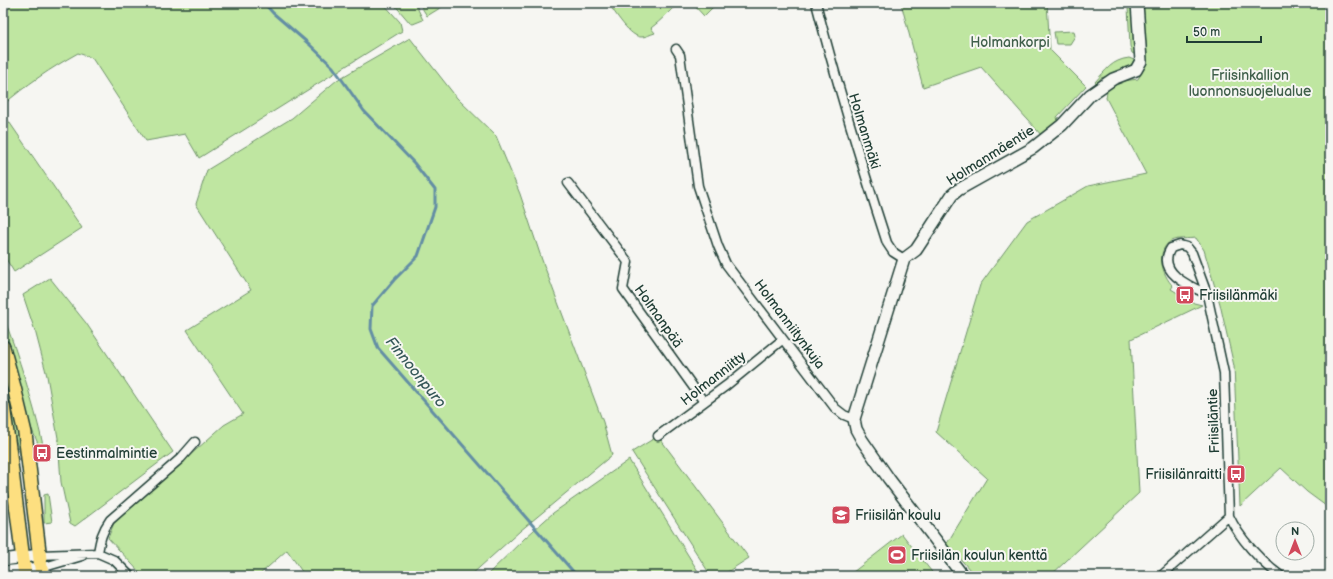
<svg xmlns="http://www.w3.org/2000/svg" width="1333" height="579" font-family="'Balsamiq Sans',sans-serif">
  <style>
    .green { fill: #bfe6a1; stroke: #6f926a }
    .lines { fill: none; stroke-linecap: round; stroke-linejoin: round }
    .stream { stroke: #638ea4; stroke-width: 3 }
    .street-casing { stroke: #1f3d34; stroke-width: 11 }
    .secondary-casing { stroke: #1f3d34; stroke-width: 14 }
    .primary-casing { stroke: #1f3d34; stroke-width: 16 }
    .street { stroke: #f6f6f2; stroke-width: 8 }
    .secondary { stroke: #f6f6f2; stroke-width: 11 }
    .primary { stroke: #fddf80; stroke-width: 13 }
    .labels { text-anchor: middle; stroke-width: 4; stroke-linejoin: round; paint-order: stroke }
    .park-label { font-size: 14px; fill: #3f5f4a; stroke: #f6f6f2 }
    .street-label { font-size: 14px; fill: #1f3d34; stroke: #f6f6f2 }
    .poi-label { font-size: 14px; fill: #1f3d34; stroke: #f6f6f2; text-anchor: start }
    .water-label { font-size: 15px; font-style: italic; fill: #365859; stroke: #f6f6f2 }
  </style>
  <rect width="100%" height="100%" fill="#f6f6f2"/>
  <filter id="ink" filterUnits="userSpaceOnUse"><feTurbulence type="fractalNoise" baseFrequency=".025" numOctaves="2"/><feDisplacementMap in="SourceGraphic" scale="8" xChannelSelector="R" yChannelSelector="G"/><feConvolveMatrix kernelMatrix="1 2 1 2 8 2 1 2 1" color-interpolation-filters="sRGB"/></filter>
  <g filter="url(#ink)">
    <path class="green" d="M3,3H383L400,22L402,31L199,158L185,134L146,141L92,58L78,53C51,68 26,85 3,105Z
      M393,3H415L423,20L413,24L410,23Z
      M419,3H444L445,5L427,16Z
      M608,3H679C669,11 662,20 651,28L655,33C651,34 646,37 642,37C630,38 615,12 608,3Z
      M692,3H712L714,6L704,16Z
      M901,3H1047L1050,50L1086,86L1057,117L1059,123L1042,136L981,67L923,87Z
      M1143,3H1330V509L1307,492L1281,468L1240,506L1234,366L1220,304L1204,250L1196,238C1189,239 1176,238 1171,241C1155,251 1162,275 1173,286L1171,289L1194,303L1202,305L1131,339L1139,493L1050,576H975L958,556L956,558L946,545L987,478L936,432L980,285L1027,221L1088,186L1146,174L1106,98L1108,86L1116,82L1138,79L1144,69L1147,57Z
      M1132,6L1136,55L1132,53L1130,46L1128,7Z
      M1074,31L1075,36L1070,44H1056L1054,32Z
      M410,38L457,98L496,136L520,194L542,260L603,422L612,455L520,531L470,576H305L287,550L258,576H143L108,538L114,523L224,425L243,414L187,330L251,290L196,204L207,170L292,118L337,80Z
      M1129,58L1134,60L1128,70L1101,78L1097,83L1095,82C1106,70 1112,60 1129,58Z
      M3,113L82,228L14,272L3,254Z
      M50,278L86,323L173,452L75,526L70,523L61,482L58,438L47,376L36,334L23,295Z
      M3,315C19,358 33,401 43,445L39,446L30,425L14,362L3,331Z
      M3,364L11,393L28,482L24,483L21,458L14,434L8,394L3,379Z
      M658,436L749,558L721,576H711L632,452Z
      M629,460L701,576H486L525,538L553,513Z
      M48,494L52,522L44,523V495Z
      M902,534L935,576H848Z
      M106,573L109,575L107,576H67Z"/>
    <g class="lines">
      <path class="stream" d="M264,3L273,13L309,44L333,67L364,111L414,163L435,190V207L418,256L394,280L372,306L371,329L378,348L577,576"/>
      <defs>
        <path id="street" d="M816,3C837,84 861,163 887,243L893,252L904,259
          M676,49L680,55L698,186L718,246L726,264L835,408L844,415L854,419
          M568,183L628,262L623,289L704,402
          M1207,294C1191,287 1155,272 1171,248L1180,245L1187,247L1192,253L1207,294L1208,299L1224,373L1229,516C1239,538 1261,562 1281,576
          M658,436L727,385L782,340
          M98,553C100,540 102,531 110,520L181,458L195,442
          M39,555L98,553L114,560L130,576
          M41,568L82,556
          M1161,576L1229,516"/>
        <path id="secondary" d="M3,560L39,555
          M3,572L41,568
          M963,576L889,479L862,440L856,429L854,419L904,259L916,250L920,244L952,195L958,190L1033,148L1062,125L1090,95L1113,79L1136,70L1141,61L1137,3"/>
        <path id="primary" d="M3,347L14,387L25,433L42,576
          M3,406L8,440L25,576"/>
      </defs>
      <use href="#street" class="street-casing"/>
      <use href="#secondary" class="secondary-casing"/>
      <use href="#primary" class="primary-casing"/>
      <use href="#street" class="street"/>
      <use href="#secondary" class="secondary"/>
      <use href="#primary" class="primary"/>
    </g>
  </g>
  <defs>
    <symbol id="bus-square" viewBox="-11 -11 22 22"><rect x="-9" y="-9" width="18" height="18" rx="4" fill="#d1495b" stroke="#f6f6f2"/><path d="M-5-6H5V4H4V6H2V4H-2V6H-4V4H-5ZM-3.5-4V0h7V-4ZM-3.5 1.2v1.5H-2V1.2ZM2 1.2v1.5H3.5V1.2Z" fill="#fff"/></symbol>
    <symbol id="school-square" viewBox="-11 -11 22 22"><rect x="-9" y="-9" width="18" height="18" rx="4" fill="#d1495b" stroke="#f6f6f2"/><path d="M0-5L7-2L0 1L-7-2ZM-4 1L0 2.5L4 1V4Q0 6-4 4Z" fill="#fff"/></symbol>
    <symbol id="stadium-square" viewBox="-11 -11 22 22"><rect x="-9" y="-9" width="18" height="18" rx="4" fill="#d1495b" stroke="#f6f6f2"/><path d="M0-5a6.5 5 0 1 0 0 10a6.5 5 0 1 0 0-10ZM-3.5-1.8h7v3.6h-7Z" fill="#fff"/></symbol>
  </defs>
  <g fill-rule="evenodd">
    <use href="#bus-square" x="1174" y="284" width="22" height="22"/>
    <use href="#bus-square" x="31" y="442" width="22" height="22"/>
    <use href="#bus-square" x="1225" y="463" width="22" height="22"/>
    <use href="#school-square" x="830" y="504" width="22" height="22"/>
    <use href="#stadium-square" x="886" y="544" width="22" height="22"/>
  </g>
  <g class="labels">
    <g class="park-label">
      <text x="1010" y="47">Holmankorpi</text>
      <text x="1250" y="80">Friisinkallion<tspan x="1250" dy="16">luonnonsuojelualue</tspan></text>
    </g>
    <g class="street-label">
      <text transform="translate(865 131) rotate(73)" y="5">Holmanmäki</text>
      <text transform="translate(990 155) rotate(-32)" y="5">Holmanmäentie</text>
      <text transform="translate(659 316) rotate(55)" y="5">Holmanpää</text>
      <text transform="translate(790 324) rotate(53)" y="5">Holmanniitynkuja</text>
      <text transform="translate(713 378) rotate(-38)" y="5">Holmanniitty</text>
      <text transform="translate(1213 421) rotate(-92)" y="5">Friisiläntie</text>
    </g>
    <g class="poi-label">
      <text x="1199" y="300">Friisilänmäki</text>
      <text x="56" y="458">Eestinmalmintie</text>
      <text x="1222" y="479" text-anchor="end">Friisilänraitti</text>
      <text x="855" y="520">Friisilän koulu</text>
      <text x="911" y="560">Friisilän koulun kenttä</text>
    </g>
    <g class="water-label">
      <text transform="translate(416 372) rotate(51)" y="5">Finnoonpuro</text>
    </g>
  </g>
  <rect width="1333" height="579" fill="none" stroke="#f6f6f2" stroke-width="16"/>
  <rect x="8" y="8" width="1317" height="563" fill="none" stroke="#1f3d34" stroke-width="1.5" filter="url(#ink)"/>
  <g transform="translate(1295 541)"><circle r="19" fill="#f6f6f2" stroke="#a0aca6"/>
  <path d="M0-3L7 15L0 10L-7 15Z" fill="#d1495b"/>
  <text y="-6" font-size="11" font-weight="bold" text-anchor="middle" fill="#1f3d34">N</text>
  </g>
  <path d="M1187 36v6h74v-6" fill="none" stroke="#1f3d34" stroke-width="2"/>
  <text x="1193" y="36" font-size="12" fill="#1f3d34" stroke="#f6f6f2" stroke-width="3" paint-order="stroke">50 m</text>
</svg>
